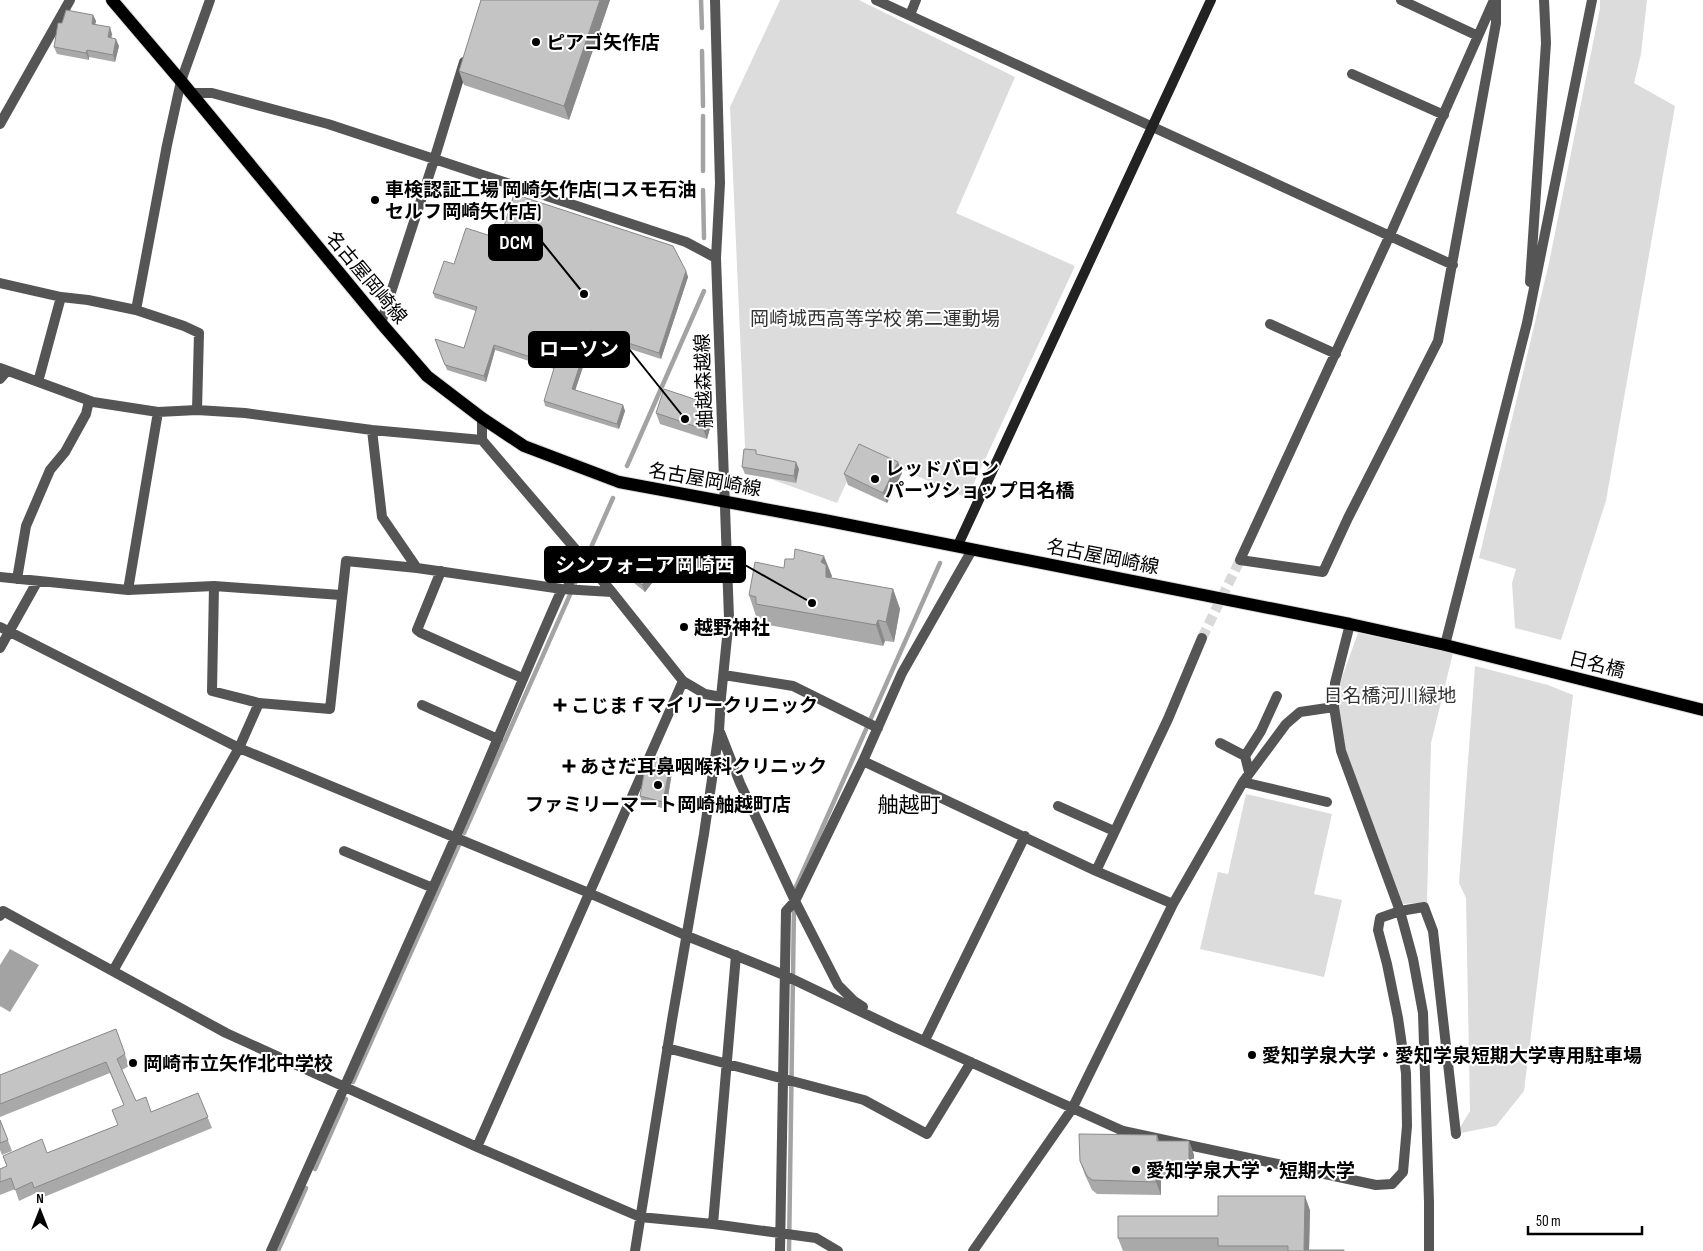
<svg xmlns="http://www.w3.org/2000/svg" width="1703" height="1251" font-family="'Sofia Sans Condensed','Noto Sans JP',sans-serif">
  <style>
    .green { fill: #dcdcdc }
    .water { fill: #a3a3a3 }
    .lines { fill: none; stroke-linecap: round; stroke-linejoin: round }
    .stream { stroke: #a3a3a3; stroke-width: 4.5 }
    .street-tunnel { stroke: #d9d9d9; stroke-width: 10; stroke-dasharray: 10 5; stroke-linecap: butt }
    .primary-casing { stroke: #dbdbdb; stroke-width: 14 }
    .street { stroke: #555; stroke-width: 10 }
    .secondary { stroke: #222; stroke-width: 10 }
    .primary { stroke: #000; stroke-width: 12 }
    .wall { fill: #a9a9a9 }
    .shaded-wall { fill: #898989 }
    .building { fill: #c4c4c4; stroke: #898989 }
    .poi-dot { fill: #000; stroke: #fff; stroke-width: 2 }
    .labels { text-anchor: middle; stroke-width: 4; stroke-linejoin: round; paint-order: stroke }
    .poi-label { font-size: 19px; font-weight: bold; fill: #000; stroke: #fff; text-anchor: start }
    .street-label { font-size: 19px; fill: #000; stroke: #fff }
    .park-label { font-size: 19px; fill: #333; stroke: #fff }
    .quarter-label { font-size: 21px; fill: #000; stroke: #fff }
    .leader { fill: none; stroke: #000; stroke-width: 2 }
    .callout-dot { fill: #000; stroke: #fff; stroke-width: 2 }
    .callout { fill: #000; stroke: #000; stroke-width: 2 }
    .callout-label { font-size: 20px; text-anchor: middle; font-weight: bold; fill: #fff }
  </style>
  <rect width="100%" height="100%" fill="#fff"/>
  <path class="green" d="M780,0H859L1015,77L956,213L1075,266L967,498L861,451L837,503L746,470L730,107Z
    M1600,0H1647L1641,54L1634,83L1675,106L1606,501L1561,640L1515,628L1512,583L1516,569L1479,558L1549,263L1600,8Z
    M1358,633L1453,653L1431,743L1427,902L1403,904L1344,751L1338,707L1340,683Z
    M1475,666L1548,685L1573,695L1524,1091L1496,1126L1456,1134L1470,1111L1466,898L1459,883Z
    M1246,794L1332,814L1314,894L1342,900L1324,977L1200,949L1218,872L1228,874Z"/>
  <path class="water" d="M10,949L39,965L10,1012L0,1006V965Z"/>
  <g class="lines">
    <path class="stream" d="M701,0L702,28
      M702,51L703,106
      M703,116V171
      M703,190L704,238
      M627,466L704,291
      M464,833L613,498
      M795,893V889L940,563
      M353,1082L459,845
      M315,1169L346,1099
      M278,1251L306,1188
      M789,1251L794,906"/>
    <path class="street-tunnel" d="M1202,638L1240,560"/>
    <defs>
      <path id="primary" d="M112,0L181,81L381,323L427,376L482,418L524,446L619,482L824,520L1350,624L1445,645L1703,710"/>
    </defs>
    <use href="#primary" class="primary-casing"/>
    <path class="street" d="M876,0L1453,265
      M1401,0L1478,36
      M1494,0L1390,235L1240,560L1323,572L1348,518L1438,341L1496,23V0
      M910,15L916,0
      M1352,74L1444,115
      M190,93H212L328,124L686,242L716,258
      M0,124L70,0
      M1530,282L1546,43L1544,0
      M0,283L61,297L88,300L136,310L184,326L199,333L197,410
      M136,310L167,145L181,81L210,0
      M381,323L434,160L464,62
      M1270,324L1336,354
      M0,368L93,402L158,412L197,410L245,413L372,430L482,440
      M0,379L7,371
      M38,382L61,297
      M482,418V440L612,592L683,681L705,694L721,697
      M372,430L382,517L417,568
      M441,571L417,630L421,633L522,678
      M0,577L128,590L214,586L341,595
      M17,579L26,526L50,470L65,452L86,414L89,401
      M214,586L212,691L259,703L330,709L346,561L417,568L562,589L612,592
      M567,589L580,554
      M128,590L158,412
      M1350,624L1335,683L1334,707L1341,751L1400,911L1413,959L1423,1013L1429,1202V1251
      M0,627L239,748L589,893L687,936L784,975L893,1027L1123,1131L1376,1185L1392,1184L1403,1172L1407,1126L1406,1073L1398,1018L1387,964L1378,930L1380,918L1400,911L1424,907L1433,931L1456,1134
      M1445,645L1527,323L1592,0
      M0,648L37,582
      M724,675L793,686L878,728
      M422,705L498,739
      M720,732L740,783L795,901L838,985L854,1001L863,1007
      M1220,743L1245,756
      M863,761L1096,871L1173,904
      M1249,772L1245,756L1261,731L1277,696
      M1243,782L1327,802
      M1058,806L1114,831
      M344,851L433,888
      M1096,871L1168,719L1202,638
      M0,916L3,911L226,1033L477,1147L640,1217L713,1224L816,1238L838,1251
      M113,971L239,748L259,703
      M925,1040L1025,836
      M667,1048L864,1100L927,1134L971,1062
      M477,1147L683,681
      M713,1224L736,955
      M271,1251C333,1113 395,974 456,836C492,754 526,670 562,589
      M635,1251L672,1020L704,834L719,731L721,697L729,618L716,258L720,183L715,0
      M780,1251L786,911L795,901L863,761L902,673L972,550
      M973,1251L1072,1109L1173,904L1243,782L1286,724L1300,712L1334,707"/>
    <path class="secondary" d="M957,547L1211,0"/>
    <use href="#primary" class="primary"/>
  </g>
  <path class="wall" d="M481,0H610L569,120L464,85L459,71Z
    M93,15L96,21L95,24L112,34L111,38L119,46L115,62L89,57V60L57,54L54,47L62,23Z
    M500,239L686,271L688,277L661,359L593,337L575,390L623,405L625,411L619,429L545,406L544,401L554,369L495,350L486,382L447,370L435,339L464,348L476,311L435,298L433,293L454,264Z
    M706,403L710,413L708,420L710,428L707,439L660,424L656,413Z
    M758,455L799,469L796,483L745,474L742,467Z
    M898,462L902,473L887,503L848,485L844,474Z
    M705,549L707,556V577H680L678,570Z
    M656,567L659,574L645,592L634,583L631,576Z
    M784,568L832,576L831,578L893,589L900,609L894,642L885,641L883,646L763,624L760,617L756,616L749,595Z
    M671,759L673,766L666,809L642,803L640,796Z
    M116,1029L129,1066L122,1070L136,1101L151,1112L198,1093L212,1128L39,1199L36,1193L19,1201L15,1189L0,1195V1169L7,1167L3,1156L47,1153L118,1125L124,1105L110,1073L0,1117V1075Z
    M0,1120L12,1151L2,1155L0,1150Z
    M1157,1135L1159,1141H1189L1194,1155V1178L1161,1177V1195L1097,1194L1092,1190L1085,1175L1080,1161Z
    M1310,1210L1309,1250L1345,1251H1123L1118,1238L1218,1216Z"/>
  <path class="shaded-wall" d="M600,0H610L569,120L564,106Z
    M93,15L96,21L94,30L92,24Z
    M110,27L112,34L110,44L108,37Z
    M116,39L119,46L115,62L113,55Z
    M87,50L89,57V60L86,53Z
    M686,271L688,277L661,359L659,353Z
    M591,331L593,337L574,394L572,389Z
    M494,345L495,350L486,382L484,376Z
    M706,403L710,413L708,420L710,428L707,439L703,429L702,416Z
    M623,405L625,411L619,429L617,424Z
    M796,462L799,469L796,483L794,476Z
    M898,462L902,473L887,503L883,493Z
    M705,549L707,556V577L705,570Z
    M824,556L832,576L831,578L833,598L821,562Z
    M656,567L659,574L645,592L642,585Z
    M893,589L900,609L894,642L886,622Z
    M878,620L885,641L883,646L876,625Z
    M671,759L673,766L666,809L663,802Z
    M1189,1141L1194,1155V1178L1189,1164Z
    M1156,1163L1161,1177V1195L1156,1182Z
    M1305,1196L1310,1210L1309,1251L1304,1250Z"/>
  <path class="building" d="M481,0H600L564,106L459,71Z
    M66,10L93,15L92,24L110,27L108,37L116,39L113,55L87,50L86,53L54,47L58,23H62Z
    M514,194L673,246L686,271L659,353L591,331L572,389L623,405L617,424L544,401L555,365L494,345L484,376L445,365L435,339L464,348L477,307L433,293L444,261L454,264L466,228L500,239Z
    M664,389L706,403L702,416L707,418L703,429L656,413Z
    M859,444L898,462L883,493L844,474Z
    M744,449L756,450V454L796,462L794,476L742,467Z
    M795,549L824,556L821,562L826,565V577L893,589L886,622L878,620L876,625L756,604V597L749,595L755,562L784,568L785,559H794Z
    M645,558L656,567L642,585L631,576Z
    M651,757L671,759L663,802L640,796L644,774Z
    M116,1029L125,1054L117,1059L136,1101L146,1097L151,1112L198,1093L208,1117L34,1188L32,1182L15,1190L11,1178L0,1182V1169L7,1166L3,1156L42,1139L47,1153L118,1125L112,1110L124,1105L106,1062L0,1104V1075Z
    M0,1120L8,1140L0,1143Z
    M1079,1134L1157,1135V1141H1189V1164L1156,1163V1182L1092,1180L1087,1176L1080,1161Z
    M1218,1196H1305L1304,1250H1344V1251H1288V1246H1218V1238H1118V1216H1218Z"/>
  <g class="poi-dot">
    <circle cx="536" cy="42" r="5"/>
    <circle cx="375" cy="200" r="5"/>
    <circle cx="875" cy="479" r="5"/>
    <circle cx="684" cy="627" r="5"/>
    <path d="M557.5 697.5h5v5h5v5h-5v5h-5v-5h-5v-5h5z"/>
    <path d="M566.5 758.5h5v5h5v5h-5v5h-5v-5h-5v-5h5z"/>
    <circle cx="658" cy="785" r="5"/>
    <circle cx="1252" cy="1055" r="5"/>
    <circle cx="133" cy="1063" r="5"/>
    <circle cx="1136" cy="1170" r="5"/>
  </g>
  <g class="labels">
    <g class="poi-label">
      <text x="546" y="49">ピアゴ矢作店</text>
      <text x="385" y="196">車検認証工場 岡崎矢作店(コスモ石油<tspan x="385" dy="22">セルフ岡崎矢作店)</tspan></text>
      <text x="885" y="475">レッドバロン<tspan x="885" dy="22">パーツショップ日名橋</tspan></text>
      <text x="694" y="634">越野神社</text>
      <text x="571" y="712">こじまｆマイリークリニック</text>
      <text x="580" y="773">あさだ耳鼻咽喉科クリニック</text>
      <text x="658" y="811" text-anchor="middle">ファミリーマート岡崎舳越町店</text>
      <text x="1262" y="1062">愛知学泉大学・愛知学泉短期大学専用駐車場</text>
      <text x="143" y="1070">岡崎市立矢作北中学校</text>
      <text x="1146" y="1177">愛知学泉大学・短期大学</text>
    </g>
    <g class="street-label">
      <text transform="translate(367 277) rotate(50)" y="7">名古屋岡崎線</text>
      <text transform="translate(703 381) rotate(-92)" y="7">舳越森越線</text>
      <text transform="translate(705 479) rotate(10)" y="7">名古屋岡崎線</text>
      <text transform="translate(1103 556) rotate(11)" y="7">名古屋岡崎線</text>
      <text transform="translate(1597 664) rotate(14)" y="7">日名橋</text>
    </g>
    <g class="park-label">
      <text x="875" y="325">岡崎城西高等学校 第二運動場</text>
      <text x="1390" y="702">日名橋河川緑地</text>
    </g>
    <g class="quarter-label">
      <text x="909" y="812">舳越町</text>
    </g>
  </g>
  <path class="leader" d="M584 294L542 242M685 419L629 349M812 603L745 565"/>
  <g class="callout-dot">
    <circle cx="584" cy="294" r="5"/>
    <circle cx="685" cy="419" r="5"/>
    <circle cx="812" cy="603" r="5"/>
  </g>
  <g class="callout">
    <rect x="489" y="225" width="53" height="35" rx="5"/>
    <rect x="529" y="332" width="100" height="35" rx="5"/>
    <rect x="545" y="547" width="200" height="35" rx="5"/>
  </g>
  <g class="callout-label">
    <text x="516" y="249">DCM</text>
    <text x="579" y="356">ローソン</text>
    <text x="645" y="572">シンフォニア岡崎西</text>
  </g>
  <g transform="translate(40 1211)" stroke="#ffffff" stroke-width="4" paint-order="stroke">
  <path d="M0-4L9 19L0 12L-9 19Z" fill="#000000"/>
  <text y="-8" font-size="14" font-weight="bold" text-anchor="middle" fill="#000000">N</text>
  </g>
  <path d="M1528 1226v8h114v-8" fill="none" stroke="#000000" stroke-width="2.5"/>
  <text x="1536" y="1226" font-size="15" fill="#000000" stroke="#ffffff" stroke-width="4" paint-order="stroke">50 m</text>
</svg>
